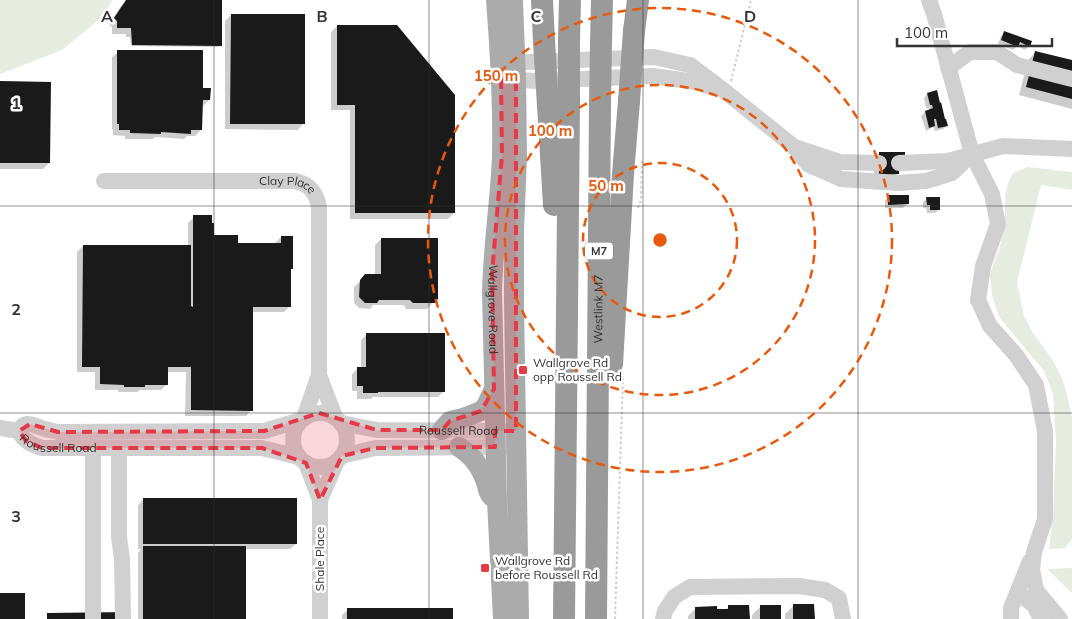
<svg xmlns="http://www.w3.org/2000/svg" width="1072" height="619" font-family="Mulish,sans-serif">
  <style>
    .green { fill: #e6ecdf }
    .shadow { fill: #0003 }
    .building { fill: #1a1a1a }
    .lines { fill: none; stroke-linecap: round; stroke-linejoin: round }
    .path { stroke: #cdcdcd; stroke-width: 2; stroke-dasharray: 2.5 2.5; stroke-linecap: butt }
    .minor { stroke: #d0d0d0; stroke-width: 16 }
    .major { stroke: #ababab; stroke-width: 20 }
    .highway { stroke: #9a9a9a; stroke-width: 22 }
    .highway-bridge { stroke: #9a9a9a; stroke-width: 22 }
    .marked { fill: #e63946; fill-opacity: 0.2; stroke: #e63946; stroke-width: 4; stroke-dasharray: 10 6; stroke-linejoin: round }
    .grid { fill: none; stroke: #333; stroke-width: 1; stroke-opacity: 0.55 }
    .ring { fill: none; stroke: #e8590c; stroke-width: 2.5; stroke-dasharray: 9 6 }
    .poi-dot { fill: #e63946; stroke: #fff; stroke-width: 2 }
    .labels { text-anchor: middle; stroke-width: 5; stroke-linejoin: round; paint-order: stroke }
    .shield { fill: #fff; stroke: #707070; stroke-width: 1 }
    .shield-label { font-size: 11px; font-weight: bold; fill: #333 }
    .street-label { font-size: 12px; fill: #333; stroke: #fff }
    .poi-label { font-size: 12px; fill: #333; stroke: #fff; text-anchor: start }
    .grid-label { font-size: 16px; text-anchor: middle; font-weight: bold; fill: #333; stroke: #fff; stroke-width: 5; stroke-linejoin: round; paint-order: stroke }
    .centre { fill: #e8590c; stroke: #fff; stroke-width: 2.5 }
    .ring-label { font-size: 15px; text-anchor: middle; font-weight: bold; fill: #e8590c; stroke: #fff; stroke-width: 5; stroke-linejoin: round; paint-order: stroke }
  </style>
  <rect width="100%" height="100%" fill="#fff"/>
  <path class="green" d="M0,0H113L100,19L62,50L0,74Z
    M1028,167L1072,172V190L1041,185L1017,282L1024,316L1033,333L1052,359L1062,378L1067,395L1072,418V539L1065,548L1049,549L1053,515L1056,441L1053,394L1044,371L999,317L992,295L990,274L999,250L1005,226V195L1008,183L1013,173Z
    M1072,568V593L1047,569Z"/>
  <path class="shadow" d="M126,0H221L220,45L219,47L131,46L130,37H126V34H112V27L109,25L121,6L126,2Z
    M231,15L303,124L298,130L225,129V21Z
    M337,26L454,213L448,219H350V110H331V32Z
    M1005,32L1029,46L1025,50L1017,46L1013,50L998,44L1001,36Z
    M118,52L202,89L209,100L203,106H202L201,130L195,136H187L184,139L155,137L153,139H125V136L113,135V129H112V57Z
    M1036,52L1072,62V109L1019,95L1028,60Z
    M0,83L49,163L43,169H0Z
    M927,94L947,126L943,129L935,131L933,126L930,129L926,131L921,116L925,112L930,111L929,108H926L924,98Z
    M879,153L898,167V173L892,179L874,180V159Z
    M889,197L907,204L903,208H885V200Z
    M927,198L939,209L935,213H927L926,208H923V202Z
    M194,217L212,236L237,244L275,243L281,237L290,270V306L284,312H251V410L246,416H185L186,372H167V384L161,390H140L137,392H118V390H95V372H77V252L83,246H188V223Z
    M381,239L436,299L427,309H406L404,305H373L370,309L359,308L354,303V287L365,276H375V245Z
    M367,334L444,391L438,397H373L371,399H357V391H352V374L358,368H361V340Z
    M144,499L296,544L290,549H244V619H138V553L141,549H138V505Z
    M793,606L813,619H785V614Z
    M729,607L749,619H688V616L696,608L725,610Z
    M760,607L780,619H752V615Z
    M348,609L452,619H342V615Z"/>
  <path class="building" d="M126,0H222V46L132,45L131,28H117V21L114,18Z
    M231,14H305V124H230Z
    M337,25H397L455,95V213H355V105H337Z
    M1004,31L1032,41L1030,47L1020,42L1018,47L1001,40Z
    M117,50H203V88H211L210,100H203L202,130H191V134L161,132V134L130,133V130H119V124H117Z
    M1035,51L1072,60V99L1026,87Z
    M0,81L51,82L50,163H0Z
    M937,90L940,103L941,102L945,119H946L948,126L938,128L936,119H934L935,126L929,128L925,111L933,108L932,105H930L927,93Z
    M879,152H905V162H899V174L879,175Z
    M888,195H909V204L888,205Z
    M926,197H940V210H930V205H927Z
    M193,215H212V223H214V235H238V243H281V236H293V269H291V307H253V411L191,410V367H168V385H145V387H124V385L100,384V367H82L83,245H191V306L193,307Z
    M381,238H438V299L435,303H413L410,300H379L377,303H365L359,297L360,280L365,274H381Z
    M366,333H445V392H378V393H363V386H357V367H366Z
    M143,498H297V544H143Z
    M143,546H246V619H143Z
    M0,593H25V619H0Z
    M793,604H814L815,619H793Z
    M728,605H749L750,619H695V607L717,606V609H728Z
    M760,605H781V619H760Z
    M347,608H453V619H347Z
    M129,612V619H47V613Z"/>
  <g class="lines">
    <path class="path" d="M731,81L751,0
      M638,208L641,200L642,161
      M615,619L623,377"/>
    <g class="minor">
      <path d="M929,0L934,14L972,154L992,194L998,224L983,266L978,300L990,326L1016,355L1036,385L1045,431V519L1034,552L1032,569L1036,590L1060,619"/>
      <path d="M503,63L654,57L690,65L727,93L793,146L809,165L841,179L898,183L926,181L952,173L972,154"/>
      <path d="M948,68L970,52H997L1017,65L1072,79"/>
      <path d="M504,79L537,81L653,76L696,82L713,88"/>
      <path d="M795,147L840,162L879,163"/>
      <path d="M899,163L948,161L1003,146L1072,149"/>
      <path id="s1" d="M104,181H294C309,183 317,193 319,208V375L304,418"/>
      <path d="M319,375L335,417"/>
      <circle cx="320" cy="440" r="27"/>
      <path id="s2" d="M341,423L377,430L507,431"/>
      <path d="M0,428L19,431"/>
      <path d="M19,431C24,418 36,427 45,429C49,430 54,431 58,432L264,431L301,420"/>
      <path id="s3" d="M19,431C23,441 32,445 42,448H262L299,457"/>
      <path d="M93,447V619"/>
      <path d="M119,448V537L122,559L123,619"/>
      <path d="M342,456L375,448L517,447"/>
      <path d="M306,463L320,500V619"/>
      <path d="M320,500L337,461"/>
      <path d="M1018,593L1034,605L1041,619"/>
      <path d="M663,619L665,611L674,597L690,587L799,586L825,590L839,598L843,619"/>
      <path d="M1011,619V608L1030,561"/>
    </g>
    <g class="major">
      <path id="s4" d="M496,0C500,51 503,107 502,157C500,202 493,247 492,292L497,501L503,619"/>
      <path d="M513,0L516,80L517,157L514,230V302L519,619"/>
      <path d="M442,430L450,421L463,418L481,411L486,406L494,389"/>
      <path d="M459,447C473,456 480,466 486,482C488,488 487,492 492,497"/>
    </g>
    <g class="highway">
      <path d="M542,0L544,41"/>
      <path d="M634,31L638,0"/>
      <path d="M569,41L570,0"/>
      <path d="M601,43L602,0"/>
      <path d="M548,105L554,205"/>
      <path d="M612,364L623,174L629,101"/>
      <path d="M564,619L569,105"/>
      <path id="s5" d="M596,619L600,104"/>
    </g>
    <path class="highway-bridge" d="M544,41L548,105
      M629,101L634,31
      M600,104L601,43
      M569,105V41"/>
  </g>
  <path class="marked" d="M501,79L516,80V431H495V447L375,448L342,456L320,500L306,463L262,448H42L26,441L19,431L30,424L58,432L264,431L319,413L377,430H442L450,421L481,411L494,389L492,274L502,155Z"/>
  <path class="grid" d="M214,0V619M429,0V619M643,0V619M858,0V619M0,206H1072M0,413H1072"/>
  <g class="ring">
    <circle cx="660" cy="240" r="77"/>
    <circle cx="660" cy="240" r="155"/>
    <circle cx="660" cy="240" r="232"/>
  </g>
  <g class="poi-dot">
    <rect x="518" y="365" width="10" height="10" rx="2.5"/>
    <rect x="480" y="563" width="10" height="10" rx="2.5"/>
  </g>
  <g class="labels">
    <rect class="shield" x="585" y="242.5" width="28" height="17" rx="4"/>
    <g class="shield-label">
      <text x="599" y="255">M7</text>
    </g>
    <g class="street-label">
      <text dy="4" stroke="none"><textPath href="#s1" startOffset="184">Clay Place</textPath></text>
      <text dy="4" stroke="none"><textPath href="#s4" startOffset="310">Wallgrove Road</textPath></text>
      <text dy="4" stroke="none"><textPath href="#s5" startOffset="310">Westlink M7</textPath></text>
      <text dy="4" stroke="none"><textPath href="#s2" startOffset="118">Roussell Road</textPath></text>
      <text dy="4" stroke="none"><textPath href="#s3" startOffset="45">Roussell Road</textPath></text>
      <text transform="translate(320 559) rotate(-90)" y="4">Shale Place</text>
    </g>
    <g class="poi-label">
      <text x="533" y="367">Wallgrove Rd<tspan x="533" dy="14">opp Roussell Rd</tspan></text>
      <text x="495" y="565">Wallgrove Rd<tspan x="495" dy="14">before Roussell Rd</tspan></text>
    </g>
  </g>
  <g class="grid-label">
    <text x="107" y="22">A</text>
    <text x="322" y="22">B</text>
    <text x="536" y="22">C</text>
    <text x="750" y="22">D</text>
    <text x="16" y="109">1</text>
    <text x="16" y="315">2</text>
    <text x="16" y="522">3</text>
  </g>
  <circle cx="660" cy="240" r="8" class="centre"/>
  <g class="ring-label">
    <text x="496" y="81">150 m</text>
    <text x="550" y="136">100 m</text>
    <text x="606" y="191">50 m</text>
  </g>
  <path d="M897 38v8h155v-8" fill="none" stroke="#333333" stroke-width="2.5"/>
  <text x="904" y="38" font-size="15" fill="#333333" stroke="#ffffff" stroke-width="4" paint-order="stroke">100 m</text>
</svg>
